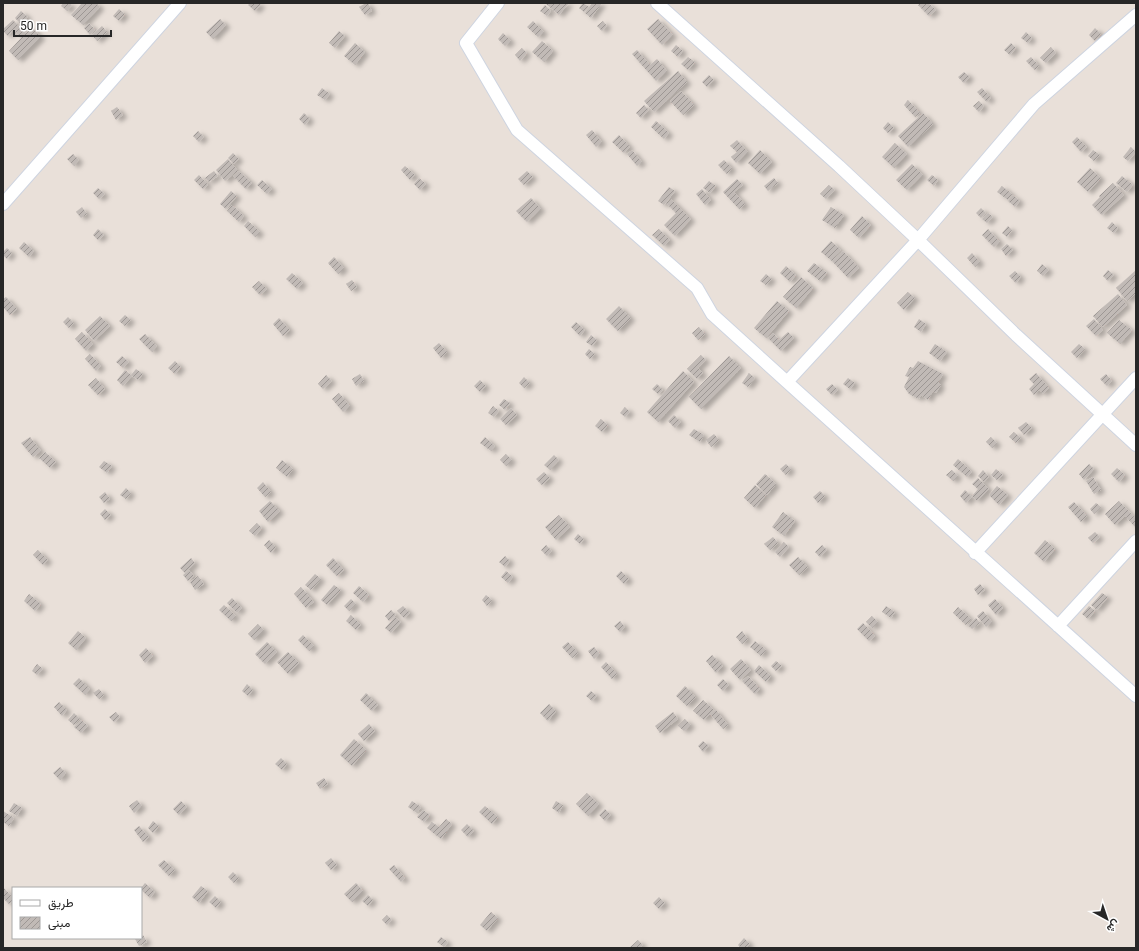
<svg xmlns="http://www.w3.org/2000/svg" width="1139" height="951" font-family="Roboto,Vazirmatn,sans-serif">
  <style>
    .building { fill: url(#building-hatch); filter: url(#shadow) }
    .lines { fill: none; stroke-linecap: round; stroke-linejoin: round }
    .minor-casing { stroke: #ced4e0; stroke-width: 14 }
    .minor { stroke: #fff; stroke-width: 12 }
  </style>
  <defs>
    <pattern id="building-hatch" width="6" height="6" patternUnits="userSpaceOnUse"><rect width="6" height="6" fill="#c1bab6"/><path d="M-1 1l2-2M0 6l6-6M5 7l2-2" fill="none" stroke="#9d9794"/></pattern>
    <filter id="shadow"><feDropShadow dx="4.5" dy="2.5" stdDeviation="2" flood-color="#0004"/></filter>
  </defs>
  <rect width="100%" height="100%" fill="#e9e0d9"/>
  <path class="building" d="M63,3H69L72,5L67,11L61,6Z
    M82,3H96L100,7L83,25L71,15Z
    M250,3H259L261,5L255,11L248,5Z
    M366,3H368L372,11L365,15L359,7Z
    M547,3H569L559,15L546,4Z
    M583,3L589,7L584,12L579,8Z
    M592,3H602L591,18L585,13Z
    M921,3H928L936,10L929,16L918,5Z
    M545,5L551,11L547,16L540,11Z
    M119,9L125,14L119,21L113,16Z
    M21,11L28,17L21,24L15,18Z
    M220,19L226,25L213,39L206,32Z
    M658,19L673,35L662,45L647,29Z
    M13,20L26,33L32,27L41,37L18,60L9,51L21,38L13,30L8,36L3,31V29Z
    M533,21L544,32L538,37L527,27Z
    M603,21L607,26L602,31L597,26Z
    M89,23L95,30L90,35L84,28Z
    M102,26L107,32L97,41L92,35Z
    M1095,28L1101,34L1095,41L1089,35Z
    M339,31L345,36L335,48L329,43Z
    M1026,32L1032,38L1028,43L1021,38Z
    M503,33L511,41L505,46L498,39Z
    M542,41L553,51L544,62L532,52Z
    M355,43L365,52L355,65L344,56Z
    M1011,43L1016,48L1010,55L1004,50Z
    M676,45L683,51L678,57L671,51Z
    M1051,47L1056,53L1046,63L1040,58Z
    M522,48L527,53L520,61L515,55Z
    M637,50L650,65L657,59L667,71L656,81L632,54Z
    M688,57L695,62L688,70L681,64Z
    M1031,57L1039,66L1035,70L1026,61Z
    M678,71L687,82L654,112L644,101Z
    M964,72L970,77L964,83L958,77Z
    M709,75L714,80L707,87L702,82Z
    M322,88L330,94L325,100L317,95Z
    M982,88L991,98L987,102L977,92Z
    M681,91L694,105L683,115L670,101Z
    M908,100L920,113L915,117L904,105Z
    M979,101L984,106L979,112L973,106Z
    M644,105L649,110L641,118L636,113Z
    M117,107L123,115L116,120L111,111Z
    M304,113L310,119L305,125L299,119Z
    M923,113L933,124L908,147L898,136Z
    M656,121L669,133L664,139L651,127Z
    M888,122L894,128L888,133L883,128Z
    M592,130L602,142L596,147L586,135Z
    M198,131L204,137L199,142L193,136Z
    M619,135L630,147L624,153L612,142Z
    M1077,137L1087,147L1081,152L1072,142Z
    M737,140L748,152L736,163L731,157L737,152L730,146Z
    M895,143L907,154L894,168L882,157Z
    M1131,147L1136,152L1128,161L1123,157Z
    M632,150L642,162L637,166L627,154Z
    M760,150L772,162L760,174L748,163Z
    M1093,150L1100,155L1094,161L1088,156Z
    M233,153L239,159L234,164L228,158Z
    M73,154L79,160L74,166L67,159Z
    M228,159L238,171L225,181L216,170Z
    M724,160L732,168L727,174L718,165Z
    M912,164L923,175L907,190L896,180Z
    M405,166L415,175L410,180L401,170Z
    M1090,168L1101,178L1088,192L1077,182Z
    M214,171L218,176L209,182L205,178Z
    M239,171L252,183L246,189L233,176Z
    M527,171L533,177L524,185L518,179Z
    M199,175L208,185L203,189L194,180Z
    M932,175L938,180L934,186L927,180Z
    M1122,176L1133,185L1127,192L1116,183Z
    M419,178L426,184L420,190L414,184Z
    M774,178L778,183L768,191L764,186Z
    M737,179L743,185L734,192L745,204L739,209L723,192Z
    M262,180L272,189L267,194L257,185Z
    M709,181L716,186L710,193L703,188Z
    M1113,183L1124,195L1102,215L1092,205L1100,197L1099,196Z
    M829,185L835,190L826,199L820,194Z
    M1002,186L1012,194L1008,200L997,192Z
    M669,187L675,191L664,205L658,201Z
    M98,188L105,194L99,199L93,193Z
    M702,189L711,200L705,205L696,194Z
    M231,191L237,196L226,209L220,204Z
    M1013,195L1020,201L1015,207L1008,201Z
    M531,198L541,209L527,222L516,211Z
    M671,199L691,219L675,236L664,225L676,213L666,203Z
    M232,205L244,216L239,222L227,211Z
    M82,207L87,214L81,218L76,212Z
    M831,207L844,215L835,228L822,220Z
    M981,208L986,213L981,218L976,213Z
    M988,213L993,217L987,223L982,219Z
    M862,216L871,225L859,238L850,230Z
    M248,221L260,232L255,237L244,226Z
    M1112,222L1118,228L1114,233L1107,228Z
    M1008,226L1012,230L1007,237L1002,233Z
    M98,229L104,235L98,240L93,235Z
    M659,229L670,240L664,246L652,235Z
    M988,229L1000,242L994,247L982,235Z
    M831,241L841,250L832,261L821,252Z
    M24,242L34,251L29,257L19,248Z
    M1007,244L1013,250L1006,256L1001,249Z
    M7,248L12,253L7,259L3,255V252Z
    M843,251L859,268L848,278L832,261Z
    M972,253L980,262L975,267L967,258Z
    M334,257L344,268L338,274L328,263Z
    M814,263L827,273L820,281L807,271Z
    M1042,264L1049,270L1043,276L1037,271Z
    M786,266L796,275L790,282L780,273Z
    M1108,270L1114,275L1108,281L1103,276Z
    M1136,270V293L1127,301L1116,288Z
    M1015,271L1021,277L1016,283L1009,276Z
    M292,273L303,283L297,289L286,279Z
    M766,274L772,279L766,285L760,281Z
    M801,277L813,288L796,308L783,297Z
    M352,280L357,287L351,291L346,284Z
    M259,281L267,289L260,295L252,287Z
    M908,292L915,298L904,310L897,303Z
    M1118,294L1127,305L1103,327L1093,316Z
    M6,297L17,309L10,315L3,307V299Z
    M777,301L789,311L766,338L754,328Z
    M619,306L631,318L618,331L606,319Z
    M125,315L131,320L125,326L119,321Z
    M100,316L110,326L94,341L85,330Z
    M68,317L74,323L69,328L63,322Z
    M279,318L290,330L283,336L273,324Z
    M919,319L926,324L921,332L914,327Z
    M1094,319L1103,330L1096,336L1086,326Z
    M1119,320L1132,330L1120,344L1107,333Z
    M576,322L585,330L580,336L571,327Z
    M699,327L705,334L698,340L692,333Z
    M82,332L93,344L86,351L75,339Z
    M788,332L794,338L781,351L768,338L773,333L779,340Z
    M145,334L157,346L152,352L139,339Z
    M591,335L597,340L592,346L586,342Z
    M439,343L447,352L441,358L433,348Z
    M935,344L947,352L940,361L929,353Z
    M1079,344L1085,349L1077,358L1071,352Z
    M589,349L595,354L590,359L585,354Z
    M90,354L101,366L96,371L85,359Z
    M701,355L706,360L698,368L703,373L697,379L687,369Z
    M122,356L129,362L123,368L116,362Z
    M729,356L741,368L701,409L689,397Z
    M175,361L181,367L175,374L168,368Z
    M918,361L943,374L938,383L941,385L936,393L933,391L928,400L921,395L919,399L909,394L904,387L909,377L905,376L910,367L913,368Z
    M136,369L143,374L138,380L131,375Z
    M125,370L132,376L123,386L117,380Z
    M683,371L694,382L658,422L647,412Z
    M749,373L755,378L748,387L742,383Z
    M1036,373L1049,388L1043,394L1039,390L1034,395L1029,389L1034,384L1029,379Z
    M360,374L364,381L356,386L352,379Z
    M1106,374L1112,381L1107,386L1100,379Z
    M326,375L332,381L323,389L318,384Z
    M524,377L530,383L524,388L519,383Z
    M96,378L105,389L98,395L88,385Z
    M848,378L855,383L850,389L843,384Z
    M480,380L486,386L480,392L474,386Z
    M657,384L663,390L658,394L652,389Z
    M832,384L838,390L832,395L826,389Z
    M339,393L350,406L343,412L332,399Z
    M504,399L510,403L505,410L499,405Z
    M493,406L499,411L494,417L488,413Z
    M625,407L630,412L625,417L620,413Z
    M511,408L517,415L506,425L500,419Z
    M674,415L681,422L675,428L668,421Z
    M601,419L608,425L602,432L595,426Z
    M1026,422L1032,428L1024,435L1018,428Z
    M694,429L704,435L700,442L689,435Z
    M1014,432L1021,438L1016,443L1009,437Z
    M714,434L719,440L711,447L706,440Z
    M30,437L41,451L33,457L21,443Z
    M485,437L495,446L491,451L480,443Z
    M991,437L997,443L992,448L986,442Z
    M45,452L56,462L50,468L39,458Z
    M506,454L512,460L506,466L500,460Z
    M554,455L559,460L550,470L544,465Z
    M958,459L972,472L967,477L953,465Z
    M282,460L293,469L287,477L276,468Z
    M104,461L112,466L107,473L99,467Z
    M786,464L791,469L786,475L780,469Z
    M1089,464L1094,469L1084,480L1079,474Z
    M1117,468L1125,475L1119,482L1111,474Z
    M996,469L1003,475L997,480L991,475Z
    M952,470L958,476L953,481L946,475Z
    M983,470L989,477L984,482L978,476Z
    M544,472L550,478L542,485L536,479Z
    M765,474L776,484L767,495L756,484Z
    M1093,477L1101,490L1094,494L1086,481Z
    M978,478L989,489L977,501L972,496L978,489L972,484Z
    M263,482L271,492L265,497L257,488Z
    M755,485L766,495L755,508L744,498Z
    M997,486L1008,495L999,505L989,495Z
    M126,488L131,493L126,499L120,495Z
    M965,490L972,497L966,503L960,496Z
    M820,491L825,496L818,503L813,497Z
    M105,492L110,499L104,503L99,497Z
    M270,501L280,511L268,522L259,511Z
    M1119,501L1136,519V528L1125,516L1115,525L1105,514Z
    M1074,502L1087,516L1081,522L1068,507Z
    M1096,503L1101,507L1094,514L1090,509Z
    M105,509L111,515L105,520L100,514Z
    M783,512L795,521L784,536L772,527Z
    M559,515L570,527L556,540L545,527Z
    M257,523L262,528L255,536L249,531Z
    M1095,532L1100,537L1093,543L1088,538Z
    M578,534L584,539L580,544L574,539Z
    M773,537L778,543L770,550L764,544Z
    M269,540L276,547L271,553L264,545Z
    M1045,540L1055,549L1044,562L1034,553Z
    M784,542L789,547L780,557L775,552Z
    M546,545L552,551L547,556L541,550Z
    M822,545L827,550L820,557L815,552Z
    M38,550L48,560L43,565L33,555Z
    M505,556L510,561L505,567L499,562Z
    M798,557L808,567L799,575L789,565Z
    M191,558L195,563L185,573L180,568Z
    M333,558L344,570L337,576L326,565Z
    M189,570L194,576L188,581L183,575Z
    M506,571L513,577L508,583L501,577Z
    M621,571L629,579L624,584L616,576Z
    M315,574L321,579L311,590L305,585Z
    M198,576L204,584L195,590L190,582Z
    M980,584L985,590L978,595L974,589Z
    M334,585L341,590L327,605L321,600Z
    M359,586L369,595L363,602L353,593Z
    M301,587L314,602L306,608L294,594Z
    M1102,593L1108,597L1097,610L1091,605Z
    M29,594L41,604L35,611L24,601Z
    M486,595L492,600L487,606L482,600Z
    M232,598L242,608L237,613L227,603Z
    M351,599L356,604L349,611L344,606Z
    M995,599L1003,608L996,615L988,605Z
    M224,605L236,616L231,621L219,610Z
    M403,606L410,613L404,618L397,611Z
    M886,606L895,612L891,618L882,612Z
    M1089,606L1095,611L1088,619L1082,614Z
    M958,607L971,619L966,625L953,613Z
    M391,610L396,615L389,621L385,616Z
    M983,611L992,622L986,627L977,616Z
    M351,615L361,625L356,630L346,621Z
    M872,616L878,622L872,628L866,622Z
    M395,617L401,622L391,633L385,628Z
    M976,618L980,623L972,629L968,625Z
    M620,621L625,627L620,632L614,626Z
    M863,623L875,636L869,641L857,629Z
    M258,624L264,630L254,640L248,634Z
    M78,631L86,638L76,650L68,643Z
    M742,631L748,639L742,644L736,637Z
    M303,635L314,646L309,651L298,640Z
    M755,641L766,650L761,656L750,647Z
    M267,642L277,652L265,664L255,654Z
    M568,642L578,653L572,658L562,647Z
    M594,647L600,654L594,659L588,651Z
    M146,648L153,656L145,663L139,655Z
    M288,652L299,663L288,674L277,662Z
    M712,655L723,666L716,673L706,661Z
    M741,659L751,670L740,680L730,669Z
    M776,661L782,666L776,671L771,666Z
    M606,662L617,674L612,679L601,667Z
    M37,664L43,669L37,675L32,671Z
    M759,665L771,676L766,682L754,671Z
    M748,676L760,689L755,694L742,681Z
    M79,678L90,689L85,695L73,684Z
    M723,679L729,685L723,691L717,685Z
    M247,684L253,690L248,696L242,691Z
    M685,686L696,697L687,706L676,696Z
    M99,689L104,695L99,699L93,693Z
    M591,691L597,696L592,701L586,696Z
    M366,693L378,705L372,711L360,700Z
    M703,700L714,710L704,720L693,711Z
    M59,702L67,710L62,716L54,707Z
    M549,704L556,711L548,721L540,713Z
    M716,710L728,725L723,729L710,714Z
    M116,712L120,717L114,722L109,717Z
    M673,712L678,719L660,733L655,726Z
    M74,713L80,719L74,725L68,720Z
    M685,719L691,725L684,731L678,726Z
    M81,720L88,726L81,733L74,727Z
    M369,724L375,731L364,741L358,734Z
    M354,739L366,750L352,766L340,755Z
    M703,741L709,746L703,752L698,746Z
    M281,758L287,764L282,770L275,764Z
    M60,767L66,773L60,780L53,773Z
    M324,778L328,784L320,789L316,783Z
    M587,793L599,804L588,816L576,804Z
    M137,800L142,806L134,813L129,806Z
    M181,801L187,807L179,815L173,809Z
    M412,801L421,807L417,813L408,807Z
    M556,801L563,805L559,813L552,808Z
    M14,803L22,808L17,816L9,811Z
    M485,806L498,817L492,824L479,812Z
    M605,809L611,815L605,821L599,815Z
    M423,810L430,815L424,822L417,817Z
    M3,811L14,818L9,826L3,822Z
    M446,819L452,824L441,839L427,828L432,822L439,827Z
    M153,821L159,826L153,833L148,828Z
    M467,824L474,831L468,837L461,830Z
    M139,826L149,837L143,842L134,830Z
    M331,858L337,865L331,870L325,863Z
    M164,860L175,870L169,876L158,865Z
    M394,865L405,878L401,882L389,869Z
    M233,872L239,878L234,883L228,877Z
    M145,883L155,892L150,898L141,890V888Z
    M356,883L363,891L352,902L344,894Z
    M201,886L208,891L199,903L192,897Z
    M3,887L13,898V901L9,904L3,898Z
    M368,895L373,900L368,906L362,901Z
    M215,896L221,902L216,908L209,902Z
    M659,897L665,903L659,909L653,903Z
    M491,912L498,918L487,931L480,925Z
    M387,915L392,920L387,925L382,920Z
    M143,935L147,942L139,946L135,939L141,938Z
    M441,937L448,942L444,947L437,942Z
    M744,938L750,944L746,948H741L738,945Z
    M638,940L643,945L640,948H629Z"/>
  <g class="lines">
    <defs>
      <path id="minor" d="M498,3L466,43L517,130L697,288L712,314L787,382
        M657,3L839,166L918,240L1016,335L1136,445
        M1136,15L1034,104L918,240L787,382L1136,696
        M3,204L180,3
        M975,553L1136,378
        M1058,626L1136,541"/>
    </defs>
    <use href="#minor" class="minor-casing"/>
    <use href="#minor" class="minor"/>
  </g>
  <rect width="1139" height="951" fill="none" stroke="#272727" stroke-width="8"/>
  <rect x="12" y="887" width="130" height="52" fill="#ffffff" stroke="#a9a9a9"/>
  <rect x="20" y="900" width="20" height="6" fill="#ffffff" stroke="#a9a9a9"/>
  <text x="48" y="907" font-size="12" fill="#272727">طريق</text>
  <rect x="20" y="917" width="20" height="12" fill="url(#building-hatch)" stroke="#a9a9a9"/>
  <text x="48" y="927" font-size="12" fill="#272727">مبنى</text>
  <g transform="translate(1107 919) rotate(140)" stroke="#ffffff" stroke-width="3" paint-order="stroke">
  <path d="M0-3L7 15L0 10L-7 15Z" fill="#272727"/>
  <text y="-6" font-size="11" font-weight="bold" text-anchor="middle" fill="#272727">ش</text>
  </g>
  <path d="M14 30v6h97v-6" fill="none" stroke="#272727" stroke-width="2"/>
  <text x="20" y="30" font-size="12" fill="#272727" stroke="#ffffff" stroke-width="3" paint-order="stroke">50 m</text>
</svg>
